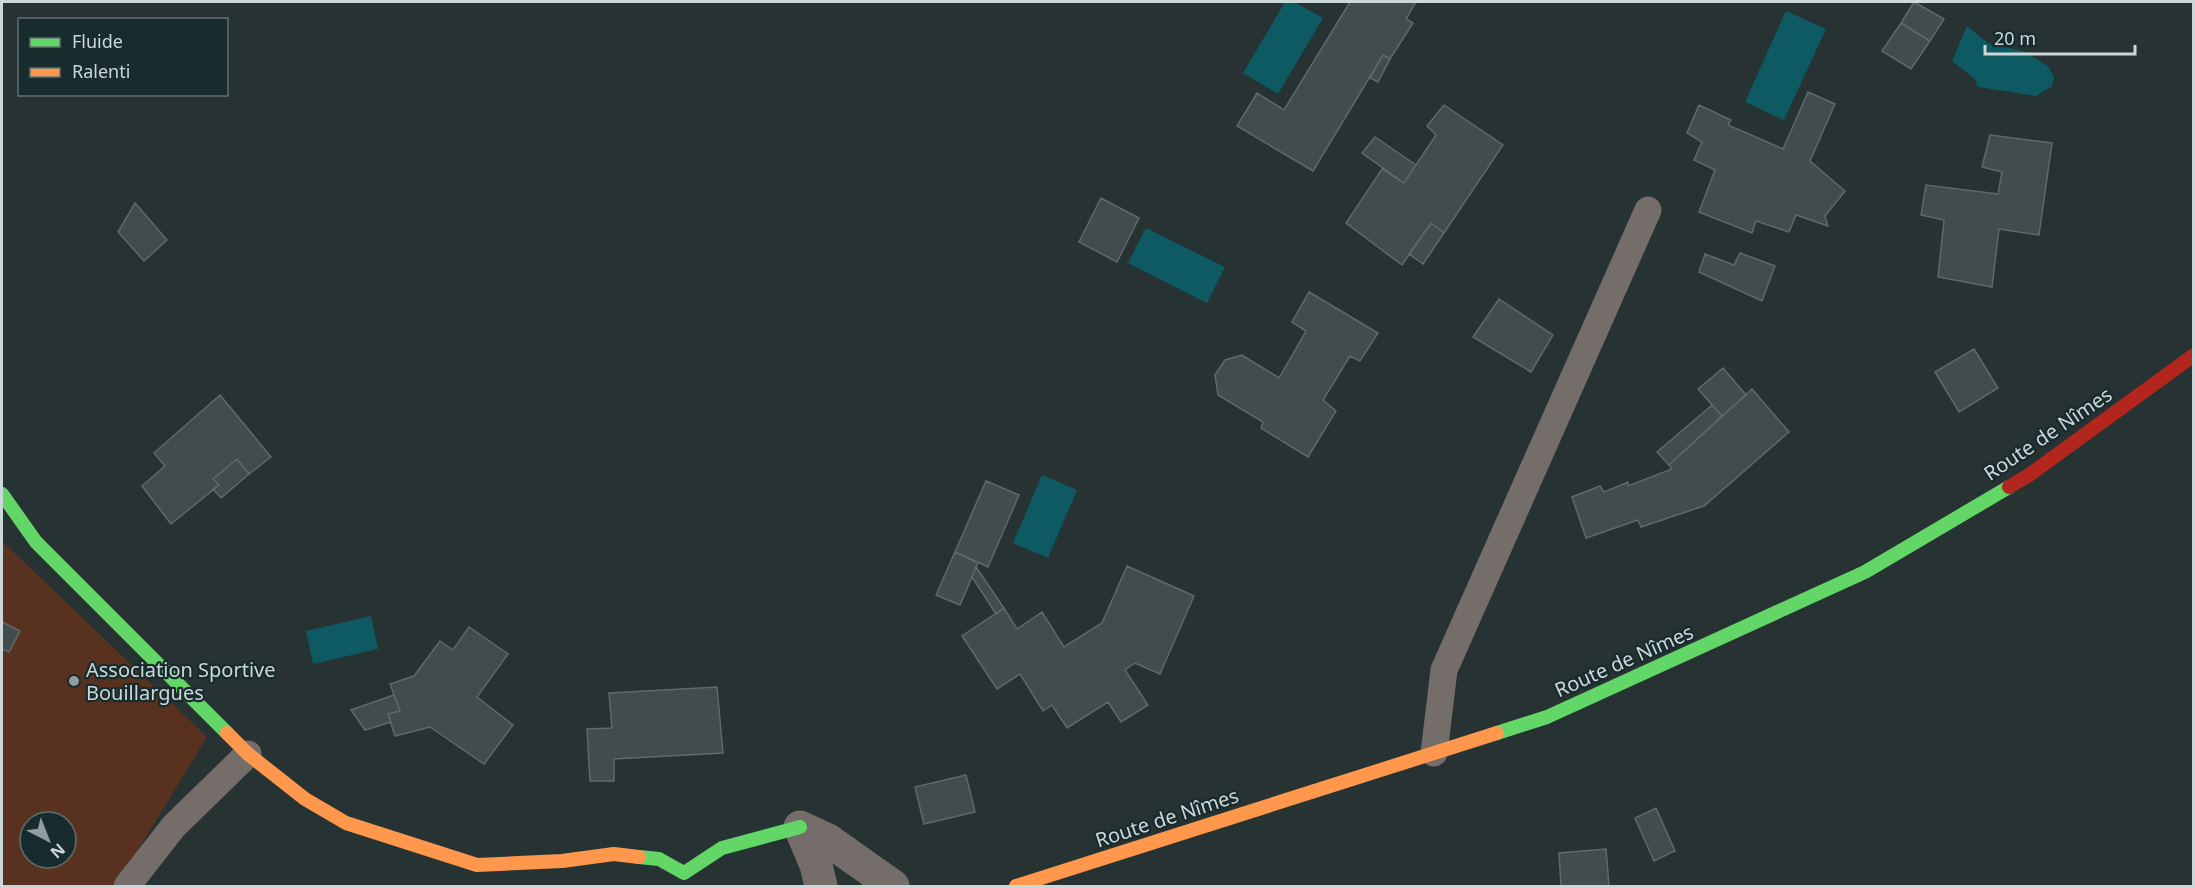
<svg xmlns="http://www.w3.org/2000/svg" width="2195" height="888" font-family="'Noto Sans',sans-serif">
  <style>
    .green { fill: #58321e; fill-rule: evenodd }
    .water { fill: #0e5a63 }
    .building { fill: #434c4d; stroke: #60696a; stroke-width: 1.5 }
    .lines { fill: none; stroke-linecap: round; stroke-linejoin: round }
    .lane { stroke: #746d69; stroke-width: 27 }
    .street { stroke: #746d69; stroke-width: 33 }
    .fast { stroke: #63d668; stroke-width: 14 }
    .slow { stroke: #ff974d; stroke-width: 14 }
    .jam { stroke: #b3261e; stroke-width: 14 }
    .poi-dot { fill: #929d9f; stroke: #182b2d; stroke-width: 2 }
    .labels { text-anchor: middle; stroke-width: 4.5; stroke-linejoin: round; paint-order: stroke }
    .street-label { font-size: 20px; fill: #ccd7d9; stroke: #182b2d }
    .poi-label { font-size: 20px; fill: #ccd7d9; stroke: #182b2d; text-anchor: start }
  </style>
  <rect width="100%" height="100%" fill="#273233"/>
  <path class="green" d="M2,541L207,737L116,886H2ZM30,822H66V858H30Z"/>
  <path class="water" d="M1285,2H1294L1323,18L1278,94L1243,73Z
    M1786,11L1826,29L1784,120L1745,102Z
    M1967,26L1989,44L2023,51L2048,66L2054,77L2052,86L2036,96L1978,87L1974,78L1952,61Z
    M1146,228L1225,267L1207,303L1128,263Z
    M1042,475L1077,490L1048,558L1013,543Z
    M371,616L378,649L313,664L306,631Z"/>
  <path class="building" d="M1350,2H1416L1406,19L1413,23L1390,59L1383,55L1313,171L1237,126L1257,93L1284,110Z
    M1914,2L1944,19L1930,41L1901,23Z
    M1901,23L1930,41L1911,69L1882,51Z
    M1383,55L1390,59L1378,82L1370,78Z
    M1808,92L1835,104L1810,161L1845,191L1825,216L1828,226L1796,215L1789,232L1756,221L1752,233L1699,212L1715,170L1694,160L1702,142L1687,133L1699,105L1731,120L1728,125L1783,149Z
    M1444,105L1503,145L1444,233L1431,223L1402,265L1346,223L1382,169L1404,183L1436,135L1427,126Z
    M1990,135L2052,143L2039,235L1999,229L1992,287L1938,277L1944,220L1921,215L1926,185L1998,194L2002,172L1982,167Z
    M1375,137L1416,165L1404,183L1362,153Z
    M1101,198L1139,218L1117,262L1079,242Z
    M135,203L167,240L144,261L118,232Z
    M1431,223L1444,233L1423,264L1409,254Z
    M1740,253L1775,266L1762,301L1699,272L1705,254L1734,265Z
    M1309,292L1378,333L1360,361L1350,356L1323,400L1336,411L1308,457L1261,428L1263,422L1218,395L1215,375L1225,360L1242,355L1279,378L1306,331L1292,322Z
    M1499,299L1553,335L1531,372L1473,337Z
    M1974,349L1998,388L1959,412L1935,372Z
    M1723,368L1746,395L1722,416L1698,389Z
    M1752,389L1789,432L1704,506L1641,527L1638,520L1586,538L1572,497L1600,486L1604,492L1628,482V486L1672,469L1669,465Z
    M220,395L271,457L249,474L237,459L213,479L219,485L171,524L142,486L165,466L154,453Z
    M1712,405L1722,416L1669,465L1657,452Z
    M237,459L249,474L221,498L213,489L219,485L213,479Z
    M986,481L1019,495L988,567L955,552Z
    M955,552L978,563L960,605L936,595Z
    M1127,566L1194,596L1160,674L1135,663L1125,670L1148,705L1121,722L1108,702L1067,728L1052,705L1043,711L1020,674L997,689L962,636L1004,608L1017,629L1042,612L1064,647L1102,623Z
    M976,567L1004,608L996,614L972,577Z
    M2,622L20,631L9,652L2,649Z
    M469,627L508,654L477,697L513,725L484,764L430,727L395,736L388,714L400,711L390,684L414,676L440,641L453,650Z
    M717,687L723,753L614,759V781H590L587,729L612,728L609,693Z
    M394,695L400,711L388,714L391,722L365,730L351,710Z
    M966,775L975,812L924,824L915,787Z
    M1656,808L1675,851L1654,861L1635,818Z
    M1606,849L1609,886H1561L1559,853Z"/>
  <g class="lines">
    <path class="lane" d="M1434,753L1444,670L1648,210
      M127,886L174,826L248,754"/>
    <path class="street" d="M800,827L828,840L893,886
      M800,827L816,865L821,886"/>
    <path class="fast" d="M2,494L36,542L227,733
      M1497,733L1547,717L1865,572L2009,487
      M639,857L659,859L684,873L722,848L800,827"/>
    <path class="slow" d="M227,733L248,754L305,799L346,823L477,865L562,861L614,854L639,857
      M1016,886L1497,733"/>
    <path class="jam" d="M2009,487L2029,475L2194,355"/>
  </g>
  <circle class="poi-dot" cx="74" cy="681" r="6"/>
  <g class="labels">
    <g class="street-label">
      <text transform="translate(2048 434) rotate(-34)" y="7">Route de Nîmes</text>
      <text transform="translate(1624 661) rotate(-24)" y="7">Route de Nîmes</text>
      <text transform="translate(1167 818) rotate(-18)" y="7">Route de Nîmes</text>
    </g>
    <g class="poi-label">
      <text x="86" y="677">Association Sportive<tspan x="86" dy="23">Bouillargues</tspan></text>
    </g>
  </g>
  <rect width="2195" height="888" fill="none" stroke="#ccd7d9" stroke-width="6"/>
  <rect x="18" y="18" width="210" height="78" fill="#182b2d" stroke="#607072" stroke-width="1.5"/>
  <rect x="30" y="38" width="30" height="9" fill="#63d668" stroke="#607072" stroke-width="1.5"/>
  <text x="72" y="48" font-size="18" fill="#ccd7d9">Fluide</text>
  <rect x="30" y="68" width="30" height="9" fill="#ff974d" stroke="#607072" stroke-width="1.5"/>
  <text x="72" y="78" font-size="18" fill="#ccd7d9">Ralenti</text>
  <g transform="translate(48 840) rotate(138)"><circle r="28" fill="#182b2d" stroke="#607072" stroke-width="1.5"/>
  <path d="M0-4.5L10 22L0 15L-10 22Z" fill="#929d9f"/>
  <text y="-9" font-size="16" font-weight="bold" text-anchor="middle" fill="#ccd7d9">N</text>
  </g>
  <path d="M1985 45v9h150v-9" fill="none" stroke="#ccd7d9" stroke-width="3"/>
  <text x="1994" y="45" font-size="18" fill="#ccd7d9" stroke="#182b2d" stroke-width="4.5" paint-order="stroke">20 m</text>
</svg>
